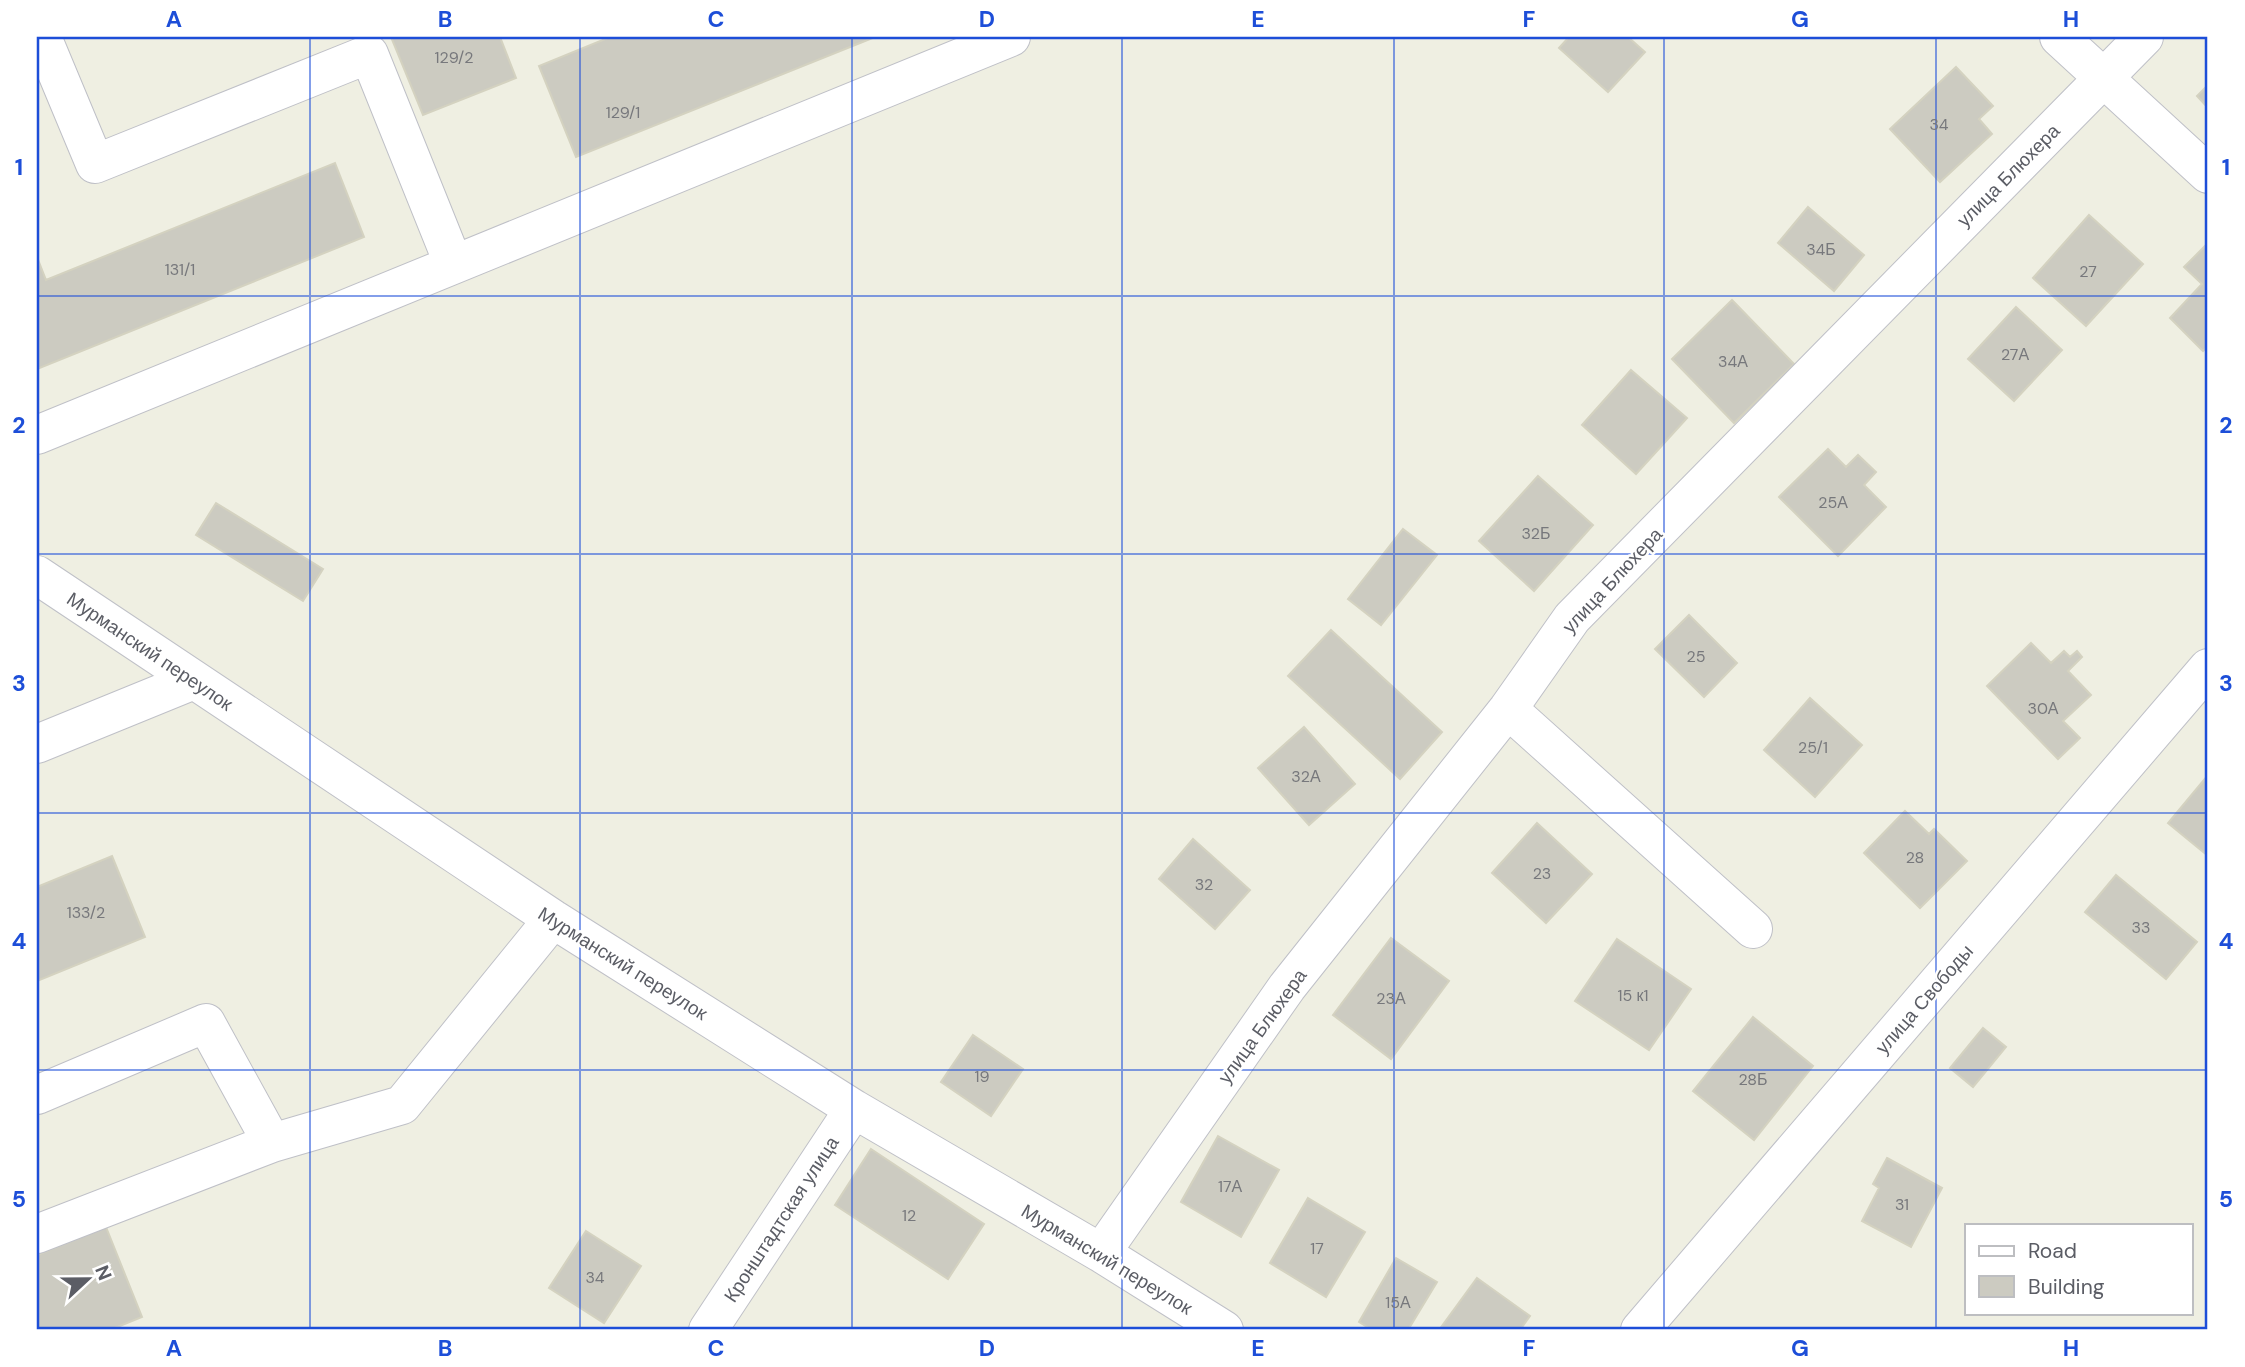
<svg xmlns="http://www.w3.org/2000/svg" width="2245" height="1367" font-family="'DM Sans',sans-serif">
  <style>
    .building { fill: #cccbc1; stroke: #d4d2c0; stroke-width: 2 }
    .lines { fill: none; stroke-linecap: round; stroke-linejoin: round }
    .minor-casing { stroke: #bfc0c7; stroke-width: 40 }
    .minor { stroke: #fff; stroke-width: 38 }
    .grid { fill: none; stroke: #1d4ed8; stroke-width: 2; stroke-opacity: 0.55 }
    .labels { text-anchor: middle; stroke-width: 5; stroke-linejoin: round; paint-order: stroke }
    .number-label { font-size: 16px; fill: #77787c }
    .street-label { font-size: 19px; fill: #5b5d65; stroke: #fff }
    .neatline { fill: none; stroke: #1d4ed8; stroke-width: 2.5 }
    .grid-label { font-size: 23px; text-anchor: middle; font-weight: bold; fill: #1d4ed8 }
  </style>
  <rect width="100%" height="100%" fill="#efefe2"/>
  <path class="building" d="M391,37H500L516,78L423,115Z
    M610,37H875L576,157L539,66Z
    M1569,37H1628L1645,52L1608,92L1559,48Z
    M1956,67L1993,106L1979,119L1992,134L1940,182L1890,129Z
    M2208,85V108L2197,96Z
    M335,163L364,237L37,369V257L46,280Z
    M1808,207L1864,255L1834,291L1778,243Z
    M2089,215L2143,264L2086,326L2033,278Z
    M2205,246L2208,249V346L2203,351L2170,318L2202,284L2184,267Z
    M1732,300L1794,364L1734,423L1672,359Z
    M2016,307L2062,350L2014,401L1968,359Z
    M1631,370L1687,418L1636,474L1582,425Z
    M1828,449L1846,467L1858,455L1876,472L1864,485L1886,507L1838,556L1779,497Z
    M1538,476L1593,525L1534,591L1479,541Z
    M216,503L323,569L303,601L196,535Z
    M1403,529L1437,555L1381,625L1348,599Z
    M1689,615L1737,663L1704,697L1655,649Z
    M1331,630L1442,732L1400,779L1288,676Z
    M2031,643L2051,663L2064,651L2070,657L2077,651L2082,657L2068,671L2091,695L2063,721L2080,738L2058,759L1987,686Z
    M1810,698L1862,745L1815,797L1764,750Z
    M1304,727L1355,784L1309,825L1258,768Z
    M2208,775V856L2168,823Z
    M1905,811L1929,834L1934,829L1967,861L1920,908L1864,853Z
    M1537,823L1592,874L1546,923L1492,873Z
    M1193,839L1250,890L1215,929L1159,879Z
    M112,856L145,937L37,981V887Z
    M2116,875L2197,942L2166,979L2085,912Z
    M1391,938L1449,981L1391,1059L1333,1015Z
    M1617,939L1691,989L1649,1050L1575,1001Z
    M1753,1017L1813,1066L1754,1140L1693,1091Z
    M1983,1028L2006,1047L1973,1087L1950,1068Z
    M973,1035L1023,1069L991,1116L941,1082Z
    M1218,1136L1279,1170L1241,1237L1181,1202Z
    M871,1149L984,1224L948,1279L835,1205Z
    M1887,1158L1942,1188L1911,1247L1862,1221L1879,1188L1873,1184Z
    M1308,1198L1365,1232L1326,1297L1270,1263Z
    M106,1227L142,1317L110,1330H37V1255Z
    M586,1231L641,1266L604,1323L549,1288Z
    M1396,1258L1437,1282L1408,1330H1372L1359,1322Z
    M1477,1278L1530,1316L1520,1330H1439Z"/>
  <g class="lines">
    <defs>
      <path id="minor" d="M42,37L95,164L369,54L453,263
        M2059,37L2208,174
        M37,435L1011,37
        M37,575L553,919L854,1109L1101,1253L1224,1330
        M1508,709L1753,929
        M37,744L194,680
        M37,1095L206,1023L272,1143
        M37,1234L272,1143L402,1105L553,919
        M1101,1253L1287,987L1508,709L1572,618L2144,37
        M708,1330L854,1109
        M1640,1330L2208,668"/>
    </defs>
    <use href="#minor" class="minor-casing"/>
    <use href="#minor" class="minor"/>
  </g>
  <path class="grid" d="M310,37V1330M580,37V1330M852,37V1330M1122,37V1330M1394,37V1330M1664,37V1330M1936,37V1330M37,296H2208M37,554H2208M37,813H2208M37,1070H2208"/>
  <g class="labels">
    <g class="number-label">
      <text x="454" y="63">129/2</text>
      <text x="623" y="118">129/1</text>
      <text x="1939" y="130">34</text>
      <text x="1821" y="255">34Б</text>
      <text x="180" y="275">131/1</text>
      <text x="2088" y="277">27</text>
      <text x="2015" y="360">27А</text>
      <text x="1733" y="367">34А</text>
      <text x="1833" y="508">25А</text>
      <text x="1536" y="539">32Б</text>
      <text x="1696" y="662">25</text>
      <text x="2043" y="714">30А</text>
      <text x="1813" y="753">25/1</text>
      <text x="1306" y="782">32А</text>
      <text x="1915" y="863">28</text>
      <text x="1542" y="879">23</text>
      <text x="1204" y="890">32</text>
      <text x="86" y="918">133/2</text>
      <text x="2141" y="933">33</text>
      <text x="1633" y="1001">15 к1</text>
      <text x="1391" y="1004">23А</text>
      <text x="982" y="1082">19</text>
      <text x="1753" y="1085">28Б</text>
      <text x="1230" y="1192">17А</text>
      <text x="1902" y="1210">31</text>
      <text x="909" y="1221">12</text>
      <text x="1317" y="1254">17</text>
      <text x="595" y="1283">34</text>
      <text x="1398" y="1308">15А</text>
    </g>
    <g class="street-label">
      <text transform="translate(2008 175) rotate(-45)" y="7">улица Блюхера</text>
      <text transform="translate(1612 580) rotate(-47)" y="7">улица Блюхера</text>
      <text transform="translate(150 651) rotate(34)" y="7">Мурманский переулок</text>
      <text transform="translate(623 963) rotate(32)" y="7">Мурманский переулок</text>
      <text transform="translate(1924 999) rotate(-49)" y="7">улица Свободы</text>
      <text transform="translate(1262 1026) rotate(-54)" y="7">улица Блюхера</text>
      <text transform="translate(781 1219) rotate(-57)" y="7">Кронштадтская улица</text>
      <text transform="translate(1107 1259) rotate(31)" y="7">Мурманский переулок</text>
    </g>
  </g>
  <rect width="2245" height="1367" fill="none" stroke="#ffffff" stroke-width="77"/>
  <rect x="1965" y="1224" width="228" height="91" fill="#ffffff" stroke="#bdbec1" stroke-width="2"/>
  <rect x="1979" y="1246" width="35" height="10" fill="#ffffff" stroke="#bdbec1" stroke-width="2"/>
  <text x="2028" y="1258" font-size="21" fill="#5b5d65">Road</text>
  <rect x="1979" y="1276" width="35" height="21" fill="#cccbc1" stroke="#bdbec1" stroke-width="2"/>
  <text x="2028" y="1294" font-size="21" fill="#5b5d65">Building</text>
  <g transform="translate(88 1279) rotate(68)" stroke="#ffffff" stroke-width="5" paint-order="stroke">
  <path d="M0-5L12 26L0 18L-12 26Z" fill="#5b5d65"/>
  <text y="-10" font-size="19" font-weight="bold" text-anchor="middle" fill="#5b5d65">N</text>
  </g>
  <rect x="38" y="38" width="2168" height="1290" class="neatline"/>
  <g class="grid-label">
    <text x="174" y="27">A</text>
    <text x="445" y="27">B</text>
    <text x="716" y="27">C</text>
    <text x="987" y="27">D</text>
    <text x="1258" y="27">E</text>
    <text x="1529" y="27">F</text>
    <text x="1800" y="27">G</text>
    <text x="2071" y="27">H</text>
    <text x="19" y="175">1</text>
    <text x="2226" y="175">1</text>
    <text x="19" y="433">2</text>
    <text x="2226" y="433">2</text>
    <text x="19" y="691">3</text>
    <text x="2226" y="691">3</text>
    <text x="19" y="949">4</text>
    <text x="2226" y="949">4</text>
    <text x="19" y="1207">5</text>
    <text x="2226" y="1207">5</text>
    <text x="174" y="1356">A</text>
    <text x="445" y="1356">B</text>
    <text x="716" y="1356">C</text>
    <text x="987" y="1356">D</text>
    <text x="1258" y="1356">E</text>
    <text x="1529" y="1356">F</text>
    <text x="1800" y="1356">G</text>
    <text x="2071" y="1356">H</text>
  </g>
</svg>
